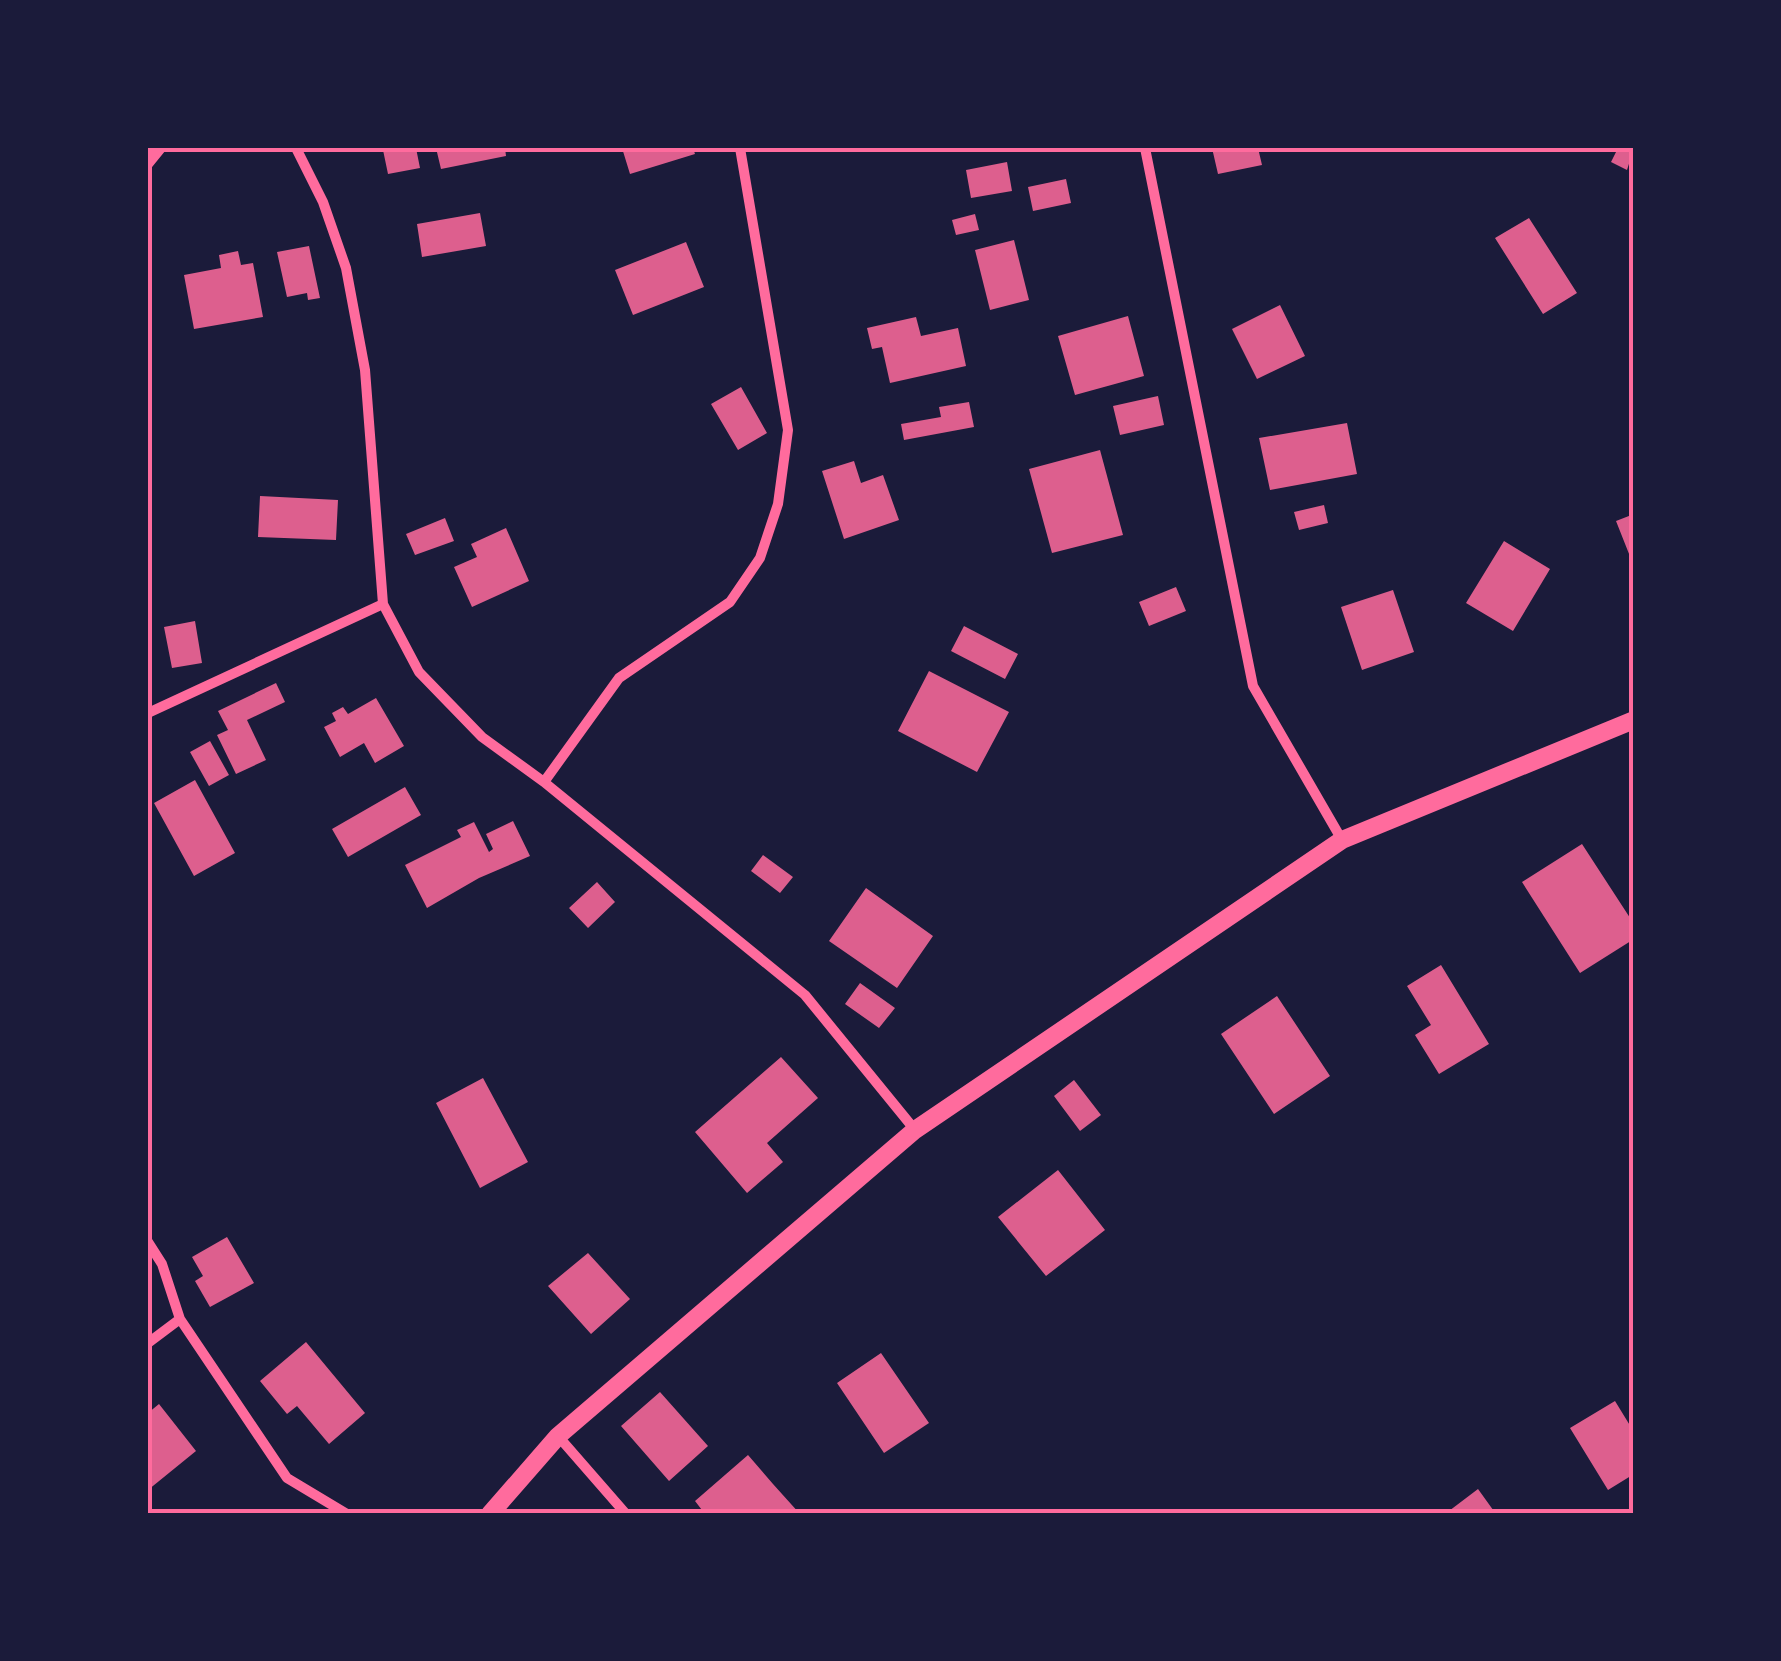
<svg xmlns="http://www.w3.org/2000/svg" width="1781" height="1661" font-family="Arial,sans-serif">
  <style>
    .building { fill: #dd5f8e }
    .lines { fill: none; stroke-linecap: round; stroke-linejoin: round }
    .minor { stroke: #ff6b9d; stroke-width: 10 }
    .tertiary { stroke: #ff6b9d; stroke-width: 18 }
    .neatline { fill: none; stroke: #ff6b9d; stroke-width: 4 }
  </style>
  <rect width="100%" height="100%" fill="#1b1b3a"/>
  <path class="building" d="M416,148L420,168L388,174L383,150Z
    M436,148H505L506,156L441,169Z
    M622,148H693L695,154L630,174Z
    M1212,148H1258L1262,165L1218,174Z
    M1618,148H1634L1627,170L1611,162Z
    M1007,162L1012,191L971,198L966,170Z
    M1066,179L1071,203L1033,211L1028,187Z
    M480,213L486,246L422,257L417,224Z
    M975,214L979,230L956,235L952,220Z
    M1529,218L1577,293L1543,314L1495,238Z
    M1014,240L1029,300L990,310L975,250Z
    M686,242L704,287L633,315L615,270Z
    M309,246L320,298L308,300L307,293L287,297L277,252Z
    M238,251L241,265L253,263L263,317L194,329L184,275L221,268L219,255Z
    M1280,305L1305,356L1257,379L1232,329Z
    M1128,316L1144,376L1075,395L1058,336Z
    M916,317L921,336L958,328L966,366L890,383L882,347L872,349L867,328Z
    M741,387L767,433L738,450L711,404Z
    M1158,396L1164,425L1120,435L1113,406Z
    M969,402L974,427L904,440L901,424L941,417L939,407Z
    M1347,423L1357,474L1270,490L1259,438Z
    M1100,450L1123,535L1052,553L1029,469Z
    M854,461L861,483L883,475L899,520L844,539L822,471Z
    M260,496L338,500L336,540L258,537Z
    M1324,505L1328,523L1299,530L1294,512Z
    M1634,514V564H1633L1616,521Z
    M445,518L454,541L415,555L406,534Z
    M506,528L529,581L472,607L454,567L477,557L471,544Z
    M1504,541L1550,569L1513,631L1466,603Z
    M1176,587L1186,611L1149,626L1139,602Z
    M1393,590L1414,652L1362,670L1341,607Z
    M195,621L202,663L172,668L164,627Z
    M964,626L1018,654L1005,679L951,651Z
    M929,671L1009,712L977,772L898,731Z
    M276,683L285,702L247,720L266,760L236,774L217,735L228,730L218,711Z
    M376,698L404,746L375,763L364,743L340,757L324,727L336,721L332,713L343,707L348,714Z
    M210,741L229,775L209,786L190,752Z
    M195,780L235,853L194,876L154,803Z
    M405,787L421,815L348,857L332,829Z
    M513,821L530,856L479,878L427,908L405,865L461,837L457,830L474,822L489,852L493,849L486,834Z
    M1582,844L1634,924V939L1580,973L1522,882Z
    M763,855L793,877L780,893L751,871Z
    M597,882L615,902L588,928L569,908Z
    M866,888L933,936L897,988L829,941Z
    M1441,965L1489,1044L1439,1074L1415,1035L1431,1025L1407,986Z
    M860,983L895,1008L879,1028L845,1004Z
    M1277,996L1330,1076L1274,1114L1221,1034Z
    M781,1057L818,1098L767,1143L783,1162L747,1193L695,1132Z
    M483,1078L528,1162L480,1188L436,1103Z
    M1074,1080L1101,1115L1080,1131L1054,1096Z
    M1058,1170L1105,1230L1046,1276L998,1217Z
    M227,1237L254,1283L210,1307L195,1281L203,1276L192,1257Z
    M588,1253L630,1299L591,1334L548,1286Z
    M306,1342L365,1413L329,1444L297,1406L287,1414L260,1381Z
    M881,1353L929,1423L884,1453L837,1383Z
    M660,1392L708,1446L669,1481L621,1426Z
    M1615,1401L1634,1432V1474L1608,1490L1570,1428Z
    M159,1404L196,1451L148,1490V1413Z
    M748,1455L773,1484L800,1514H705L695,1501Z
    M1478,1489L1496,1514H1445Z"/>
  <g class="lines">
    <path class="minor" d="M296,148L323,202L346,268L365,370L383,604L419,672L482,737L544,782L805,995L915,1130
      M1145,148L1253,686L1342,840
      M148,164L161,148
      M148,713L383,604
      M544,782L619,678L730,602L760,558L778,504L788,430L740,148
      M148,1242L162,1264L180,1319
      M148,1343L180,1319L287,1478L347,1514
      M558,1436L626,1514"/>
    <path class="tertiary" d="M490,1514L558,1436L915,1130L1342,840L1634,720"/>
  </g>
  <rect width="1781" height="1661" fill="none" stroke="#1b1b3a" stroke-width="300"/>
  <rect x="150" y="150" width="1481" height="1361" class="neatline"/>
</svg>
